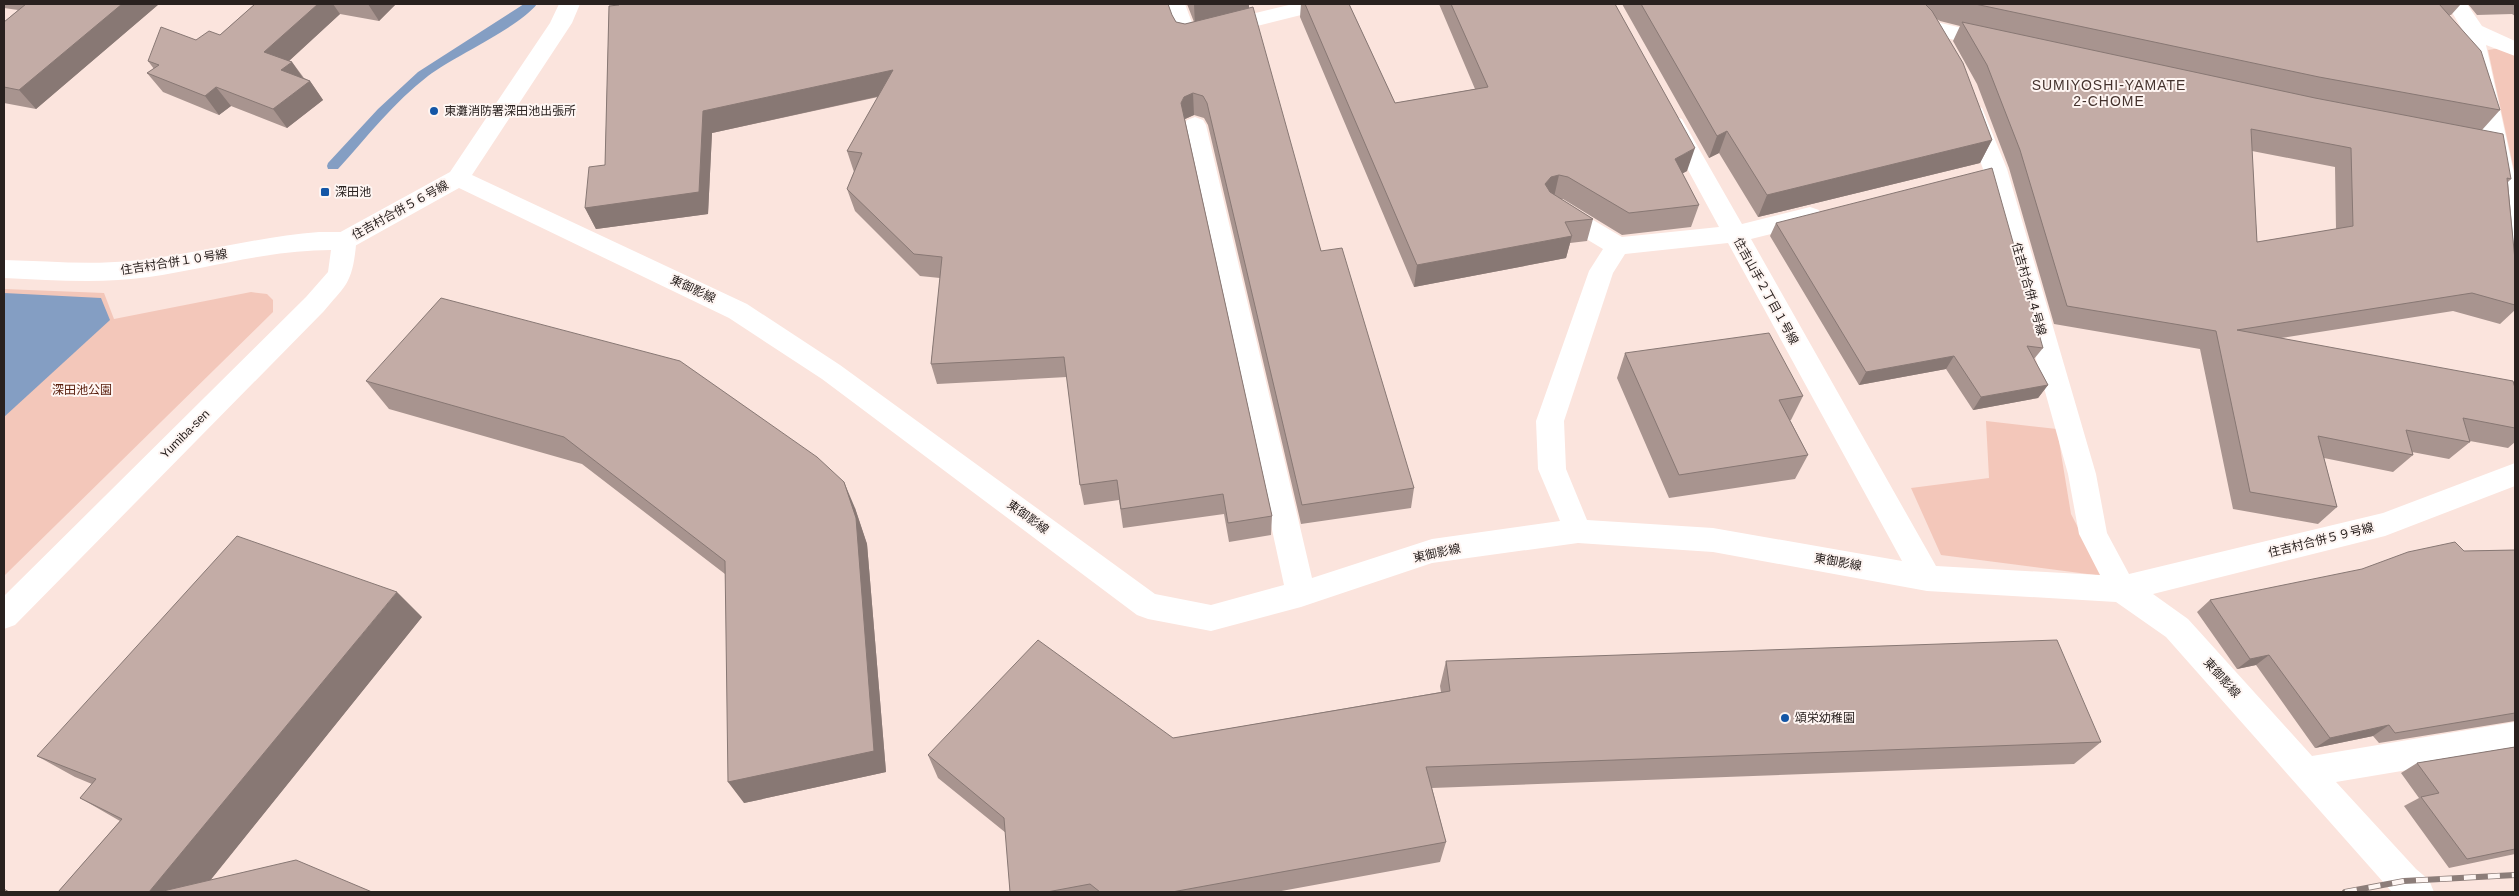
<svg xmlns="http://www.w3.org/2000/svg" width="2519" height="896" font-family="Helvetica,'Noto Sans JP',sans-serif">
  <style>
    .green { fill: #f3c7ba }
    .water { fill: #849ec3 }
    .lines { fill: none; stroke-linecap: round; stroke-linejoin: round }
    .stream { fill: #849ec3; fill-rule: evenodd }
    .street { fill: #fff; fill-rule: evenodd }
    .secondary { fill: #fff; fill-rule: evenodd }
    .rail-casing { stroke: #8c7d79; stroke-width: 6 }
    .rail { stroke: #fef5f2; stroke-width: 4.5; stroke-dasharray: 12; stroke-linecap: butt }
    .wall { fill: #a8948f; fill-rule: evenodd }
    .shaded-wall { fill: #887874 }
    .building { fill: #c3aca6; stroke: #887874; fill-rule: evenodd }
    .poi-dot { fill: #1456a6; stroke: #fef5f2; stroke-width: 2 }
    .labels { text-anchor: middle; stroke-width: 4; stroke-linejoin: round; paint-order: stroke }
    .poi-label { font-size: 12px; fill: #29211f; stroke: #fef5f2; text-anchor: start }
    .street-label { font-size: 12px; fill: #29211f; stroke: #fef5f2 }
    .park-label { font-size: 12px; fill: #581d0c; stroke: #fef5f2 }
    .neighbourhood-label { font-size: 14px; letter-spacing: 1px; fill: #44322d; stroke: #fef5f2 }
  </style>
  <rect width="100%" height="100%" fill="#fbe4dd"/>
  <path class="green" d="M2500,48L2515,55V175L2488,50Z
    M4,289L104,293L114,319L251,292L267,294L273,300V312L4,576Z
    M1986,421L2057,429L2071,514L2103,576L1941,555L1911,488L1989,478Z"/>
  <path class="water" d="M4,293L101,298L110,320L4,417Z"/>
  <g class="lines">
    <path class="stream" d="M524,4H537C518,28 456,55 428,76C394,102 367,137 338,169H328L327,166L328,163L378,109L418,72Z"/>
    <path class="street" d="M559,4H580L572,23L472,175L747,304L840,365L1155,594L1211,605L1284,585L1184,125L1187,120L1195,117L1203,120L1206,125L1312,578L1432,539L1560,521L1538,469L1536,421L1589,271L1603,249L1548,216L1545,210L1548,204L1557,201L1566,204L1622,237L1719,227L1663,124L1666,119L1674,116L1682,119L1742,224L1810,207L1819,210L1822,216L1819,222L1751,239L1936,566L2100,575L2079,534L2068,474L1983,169L1963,113L1966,108L1974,105L1982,108L2007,169L2096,474L2107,533L2129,574L2383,513L2515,463V486L2385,536L2153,594L2188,619L2312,756L2515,722V752L2336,782L2416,869L2429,880L2434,892H2392L2166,637L2116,602L1927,591L1713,552L1578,543L1432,563L1301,607L1211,631L1148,619L1137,615L822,379L729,318L459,188L353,247L344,250L335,247L332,241L335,235L450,172L550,23ZM1728,243L1902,561L1713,528L1587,520L1566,469L1564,421L1613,273L1625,254Z
      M1165,4H1185L1194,28L1293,4H1329L1325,9L1186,44L1178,42L1175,37Z
      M2447,4H2467L2482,26L2515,41V56L2486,45L2515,178V255L2506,252L2503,246L2487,152L2463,31Z
      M1932,21L2002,37L2005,42L2002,47L1994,49L1924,33L1921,28L1924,23Z"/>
    <path class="secondary" d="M319,232H344L353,235C357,242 356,246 355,254C351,285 343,288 324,311L15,625L4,629V596L306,297L328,272L331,250C269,250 210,268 149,277C101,284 52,280 4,278V260C46,261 88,265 130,261C194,255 255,237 319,232Z"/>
    <defs>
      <path id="rail" d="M2345,892L2404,881L2515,875"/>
    </defs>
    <use href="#rail" class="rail-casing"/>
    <use href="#rail" class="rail"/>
  </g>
  <path class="wall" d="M4,4H159L36,109L4,103V22L18,10L4,8Z
    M255,4H396L379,21L340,14L289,61L292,62L304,78L310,81L323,100L287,128L231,106L219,115L163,92L147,73L154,69L148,61L196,40L220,35Z
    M1187,4H1249V8L1321,251L1414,488L1411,508L1301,524L1208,125L1204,118L1194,115L1185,119V120L1272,516L1271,535L1229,542L1224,514L1123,528L1119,500L1084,505L1080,485L1067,377L937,384L931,364L940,278L920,276L855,211L847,189L854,172L847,151L878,97L712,133L708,214L596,229L585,208L605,165L609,6L1172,15L1176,22L1185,24L1194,22Z
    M1301,4H1349L1395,103L1475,89L1439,4H1615L1687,171L1682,173L1699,205L1691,227L1622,235L1563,199H1561L1593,219L1587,241L1570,243L1566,258L1414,287L1300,17Z
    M1622,4H2461L2451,15H2449L2500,110L2482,130L2511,179L2508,182L2515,260V310L2500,324L2453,311L2281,338L2515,388V442L2508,448L2470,441V442L2449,459L2412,452L2413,455L2393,472L2324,458L2337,507L2318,524L2233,509L2200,349L2054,324L2009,168L1977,84L1953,41L1960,26L1940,21L1937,19L1992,140L1980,163L1758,217L1719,153L1709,158ZM2252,151L2335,167L2336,229L2257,242Z
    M2468,4H2515V16L2512,14L2477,15Z
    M1776,223L2043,348L2034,359L2048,385L2038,398L1973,410L1946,369L1859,385L1770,236Z
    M1625,353L1803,396L1791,420H1790L1808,455L1795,479L1669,498L1617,378Z
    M366,381L855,508L867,544L886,772L744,803L725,574L582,464L389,409Z
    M2515,550V721L2379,743L2373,736L2315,748L2256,665L2237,669L2197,612L2210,600L2464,551Z
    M422,617L210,880L372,892H58L120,821L80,798L92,784L75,777L37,756Z
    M1446,661L2101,742L2074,764L1432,788L1446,842L1440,862L1276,892H1010L1006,833L938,778L928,755L1173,738L1441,692L1440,686Z
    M2515,747V854L2449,868L2404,806L2419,798L2401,773L2417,763Z"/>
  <path class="shaded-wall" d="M122,4H159L36,109L19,90Z
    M318,4H333L340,14L278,71L264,52Z
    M368,4H396L379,21Z
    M1194,4H1249V13L1195,26Z
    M292,62L305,81L281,70Z
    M893,70L898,92L712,133L708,214L596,229L585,208L703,111Z
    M310,81L323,100L287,128L273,109Z
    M216,87L231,106L219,115L205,96Z
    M1193,93L1194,115L1185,119L1182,125L1181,103L1184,97Z
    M1727,131L1719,153L1709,158L1717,136Z
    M1992,140L1980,163L1758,217L1767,195Z
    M1695,148L1687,171L1668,182L1675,159Z
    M1559,175L1554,197L1546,199L1545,184L1551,177Z
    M1572,236L1566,258L1414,287L1417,265Z
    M1954,356L1946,369L1859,385L1866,372Z
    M2048,385L2038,398L1973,410L1981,397Z
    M844,482L855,508L867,544L886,772L744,803L728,782Z
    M397,592L422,617L201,892H149Z
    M2269,655L2256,665L2237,669L2250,659Z
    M2389,725L2373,736L2315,748L2330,738Z"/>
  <path class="building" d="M26,4H122L19,90L4,87V22Z
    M255,4H318L264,52L292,62L281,70L310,81L273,109L216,87L205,96L147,73L159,65L148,61L161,27L196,40L209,31L220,35Z
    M618,4H1168L1172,15L1176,22L1185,24L1253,7L1321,251L1342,248L1414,488L1302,505L1207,103L1203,96L1193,93L1184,97L1181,103L1272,516L1228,523L1223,494L1121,509L1117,480L1080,485L1064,357L931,364L942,257L914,254L847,189L862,153L847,151L893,70L703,111L699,192L585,208L589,167L605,165L609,6L619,5Z
    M1305,4H1349L1395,103L1488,87L1451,4H1615L1695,148L1675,159L1699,205L1629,213L1568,177L1559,175L1551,177L1545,184L1550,192L1593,219L1565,222L1572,236L1417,265Z
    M1641,4H1925L1932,11L1963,63L1992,140L1767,195L1727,131L1717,136Z
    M1975,4H2439L2481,51L2500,110L2319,77Z
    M1962,22L2315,98L2503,134L2511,179L2507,178L2515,260V305L2472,293L2237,330L2513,381L2515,388V428L2463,418L2470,442L2406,430L2413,455L2318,436L2337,507L2250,492L2216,331L2067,306L2020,150L1987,65ZM2251,129L2351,148L2353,226L2257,242Z
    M1992,168L2043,348L2027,346L2048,385L1981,397L1954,356L1866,372L1776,223Z
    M441,298L680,361L817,457L844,482L856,518L874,751L728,782L725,561L564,437L366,381Z
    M1769,333L1803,396L1779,400L1808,455L1679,475L1625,353Z
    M237,536L397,592L149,892H58L122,819L80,798L96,779L37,756Z
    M2455,542L2464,551L2515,550V713L2395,733L2389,725L2330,738L2269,655L2250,659L2210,600L2362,569L2408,552Z
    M1038,640L1173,738L1450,691L1446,661L2057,640L2101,742L1426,767L1446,842L1172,892H1100L1090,884L1047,892H1010L1004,818L928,755Z
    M2515,747V849L2467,859L2421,797L2439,793L2417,763Z
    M296,860L372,892H159Z
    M4,889L9,892H4Z"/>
  <g class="poi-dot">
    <circle cx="434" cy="111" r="5"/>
    <rect x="320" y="187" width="10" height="10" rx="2.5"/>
    <circle cx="1785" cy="718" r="5"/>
  </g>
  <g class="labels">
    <g class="poi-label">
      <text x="444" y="115">東灘消防署深田池出張所</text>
      <text x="335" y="196">深田池</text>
      <text x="1795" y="722">頌栄幼稚園</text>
    </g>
    <g class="street-label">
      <text transform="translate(400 210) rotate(-29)" y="4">住吉村合併５６号線</text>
      <text transform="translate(174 262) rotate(-9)" y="4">住吉村合併１０号線</text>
      <text transform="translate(693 289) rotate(25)" y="4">東御影線</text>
      <text transform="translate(2029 289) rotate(74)" y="4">住吉村合併４号線</text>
      <text transform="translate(1766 291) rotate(61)" y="4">住吉山手２丁目１号線</text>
      <text transform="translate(185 434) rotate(-45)" y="4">Yumiba-sen</text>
      <text transform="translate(1028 517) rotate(36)" y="4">東御影線</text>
      <text transform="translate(2321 540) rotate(-14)" y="4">住吉村合併５９号線</text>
      <text transform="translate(1437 553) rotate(-12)" y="4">東御影線</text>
      <text transform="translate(1838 562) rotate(10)" y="4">東御影線</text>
      <text transform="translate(2222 678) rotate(48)" y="4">東御影線</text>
    </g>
    <g class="park-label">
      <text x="82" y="394">深田池公園</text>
    </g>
    <g class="neighbourhood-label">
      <text x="2109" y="90">SUMIYOSHI-YAMATE<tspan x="2109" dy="16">2-CHOME</tspan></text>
    </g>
  </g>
  <rect width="2519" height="896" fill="none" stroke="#29211f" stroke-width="10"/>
</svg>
